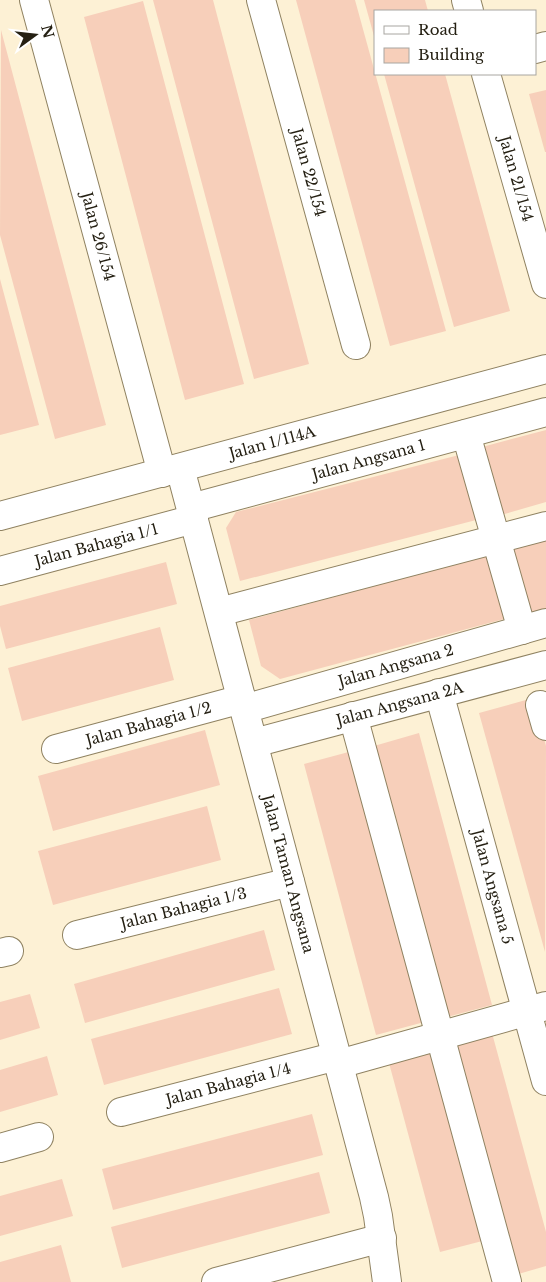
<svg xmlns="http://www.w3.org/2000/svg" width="546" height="1282" font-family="'Libre Baskerville',serif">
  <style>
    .building { fill: #f7cfba }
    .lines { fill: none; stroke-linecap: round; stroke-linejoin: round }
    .minor-casing { stroke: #8f8261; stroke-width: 30 }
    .minor { stroke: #fff; stroke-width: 28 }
    .labels { text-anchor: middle; stroke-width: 4; stroke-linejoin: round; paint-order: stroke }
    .street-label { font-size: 15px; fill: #252013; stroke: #fff }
  </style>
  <rect width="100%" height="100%" fill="#fdf1d5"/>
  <path class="building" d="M153,0H213L309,364L254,379Z
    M296,0H355L446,331L390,346Z
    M364,0H425L428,11H375L374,36Z
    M143,1L244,384L185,400L84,17Z
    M1,30L106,425L55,439L0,235Z
    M384,74H445L510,311L454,327Z
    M546,90V152H545L529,94Z
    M0,279L39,425L0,435Z
    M546,430V502L501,515L482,447Z
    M463,454L480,519L240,581L226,528L236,512Z
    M546,537V610L528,615L510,547Z
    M491,554L508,618L280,679L261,666L249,620Z
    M166,562L177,604L6,649L0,626V606Z
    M160,627L174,680L22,721L8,668Z
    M533,698L546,746L545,952L479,713Z
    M205,730L220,785L53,831L38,776Z
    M419,733L492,1005L447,1017L374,746Z
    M356,750L428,1021L376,1035L304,764Z
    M207,806L221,860L53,905L38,851Z
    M264,930L275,970L85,1023L74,984Z
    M279,988L292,1034L104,1085L91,1039Z
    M30,994L40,1028L0,1040V1002Z
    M492,1033L546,1232V1266L508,1277L445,1046Z
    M439,1050L490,1239L440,1252L389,1063Z
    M47,1056L58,1095L0,1112V1070Z
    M312,1114L323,1155L113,1210L102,1169Z
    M319,1172L330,1213L122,1268L111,1227Z
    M62,1179L73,1216L0,1236V1196Z
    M61,1245L71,1282H0V1262Z"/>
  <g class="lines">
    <defs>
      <g id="minor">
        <path id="s1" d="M34,0L162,473"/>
        <path id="s2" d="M261,0L356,345"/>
        <path d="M466,0L469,11"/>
        <path d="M535,49L546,46"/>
        <path id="s3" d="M486,74L546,284"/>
        <path d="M466,434L522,630"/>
        <path id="s4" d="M180,468L374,1197L378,1216L387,1282"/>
        <path id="s5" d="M191,508L546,412"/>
        <path id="s6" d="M0,516L546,369"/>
        <path id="s7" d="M0,571L194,519"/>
        <path d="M219,612L546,526"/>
        <path id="s8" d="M439,693L546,1081"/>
        <path d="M540,705L546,726"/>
        <path id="s9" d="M244,709L546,623"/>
        <path d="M353,716L507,1282"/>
        <path id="s10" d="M254,743L546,665"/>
        <path id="s11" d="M56,749L242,699"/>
        <path id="s12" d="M77,935L290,882"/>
        <path d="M0,953L9,951"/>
        <path d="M339,1064L546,1006"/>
        <path id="s13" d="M121,1112L337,1056"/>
        <path d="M0,1148L39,1137"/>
        <path d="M216,1282L382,1238"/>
      </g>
    </defs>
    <use href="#minor" class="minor-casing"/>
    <use href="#minor" class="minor"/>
  </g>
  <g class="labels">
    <g class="street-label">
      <text dy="5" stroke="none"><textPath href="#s2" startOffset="179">Jalan 22/154</textPath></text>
      <text dy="5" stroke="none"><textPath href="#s3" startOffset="109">Jalan 21/154</textPath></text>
      <text dy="5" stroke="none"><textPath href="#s1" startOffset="245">Jalan 26/154</textPath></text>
      <text dy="5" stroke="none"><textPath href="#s6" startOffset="282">Jalan 1/114A</textPath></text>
      <text dy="5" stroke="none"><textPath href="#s5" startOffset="184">Jalan Angsana 1</textPath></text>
      <text dy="5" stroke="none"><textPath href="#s7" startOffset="100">Jalan Bahagia 1/1</textPath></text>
      <text dy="5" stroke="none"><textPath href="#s9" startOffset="158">Jalan Angsana 2</textPath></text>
      <text dy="5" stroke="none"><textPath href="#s10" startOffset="151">Jalan Angsana 2A</textPath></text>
      <text dy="5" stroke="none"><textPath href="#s11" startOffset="96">Jalan Bahagia 1/2</textPath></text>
      <text dy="5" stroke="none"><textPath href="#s4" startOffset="420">Jalan Taman Angsana</textPath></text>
      <text dy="5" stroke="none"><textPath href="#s8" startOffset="201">Jalan Angsana 5</textPath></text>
      <text dy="5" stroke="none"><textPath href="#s12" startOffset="110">Jalan Bahagia 1/3</textPath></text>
      <text dy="5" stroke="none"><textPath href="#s13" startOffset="111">Jalan Bahagia 1/4</textPath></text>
    </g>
  </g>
  <rect x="374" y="10" width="162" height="65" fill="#ffffff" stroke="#a8a6a1"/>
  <rect x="384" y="26" width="25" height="8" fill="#ffffff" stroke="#a8a6a1"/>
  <text x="418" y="35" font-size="15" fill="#252013">Road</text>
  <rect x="384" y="48" width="25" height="15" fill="#f7cfba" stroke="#a8a6a1"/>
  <text x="418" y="60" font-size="15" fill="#252013">Building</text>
  <g transform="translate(35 35) rotate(75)" stroke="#ffffff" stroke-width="4" paint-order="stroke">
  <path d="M0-4L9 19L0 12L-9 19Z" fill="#252013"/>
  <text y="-8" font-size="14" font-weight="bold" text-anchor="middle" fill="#252013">N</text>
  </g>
</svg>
